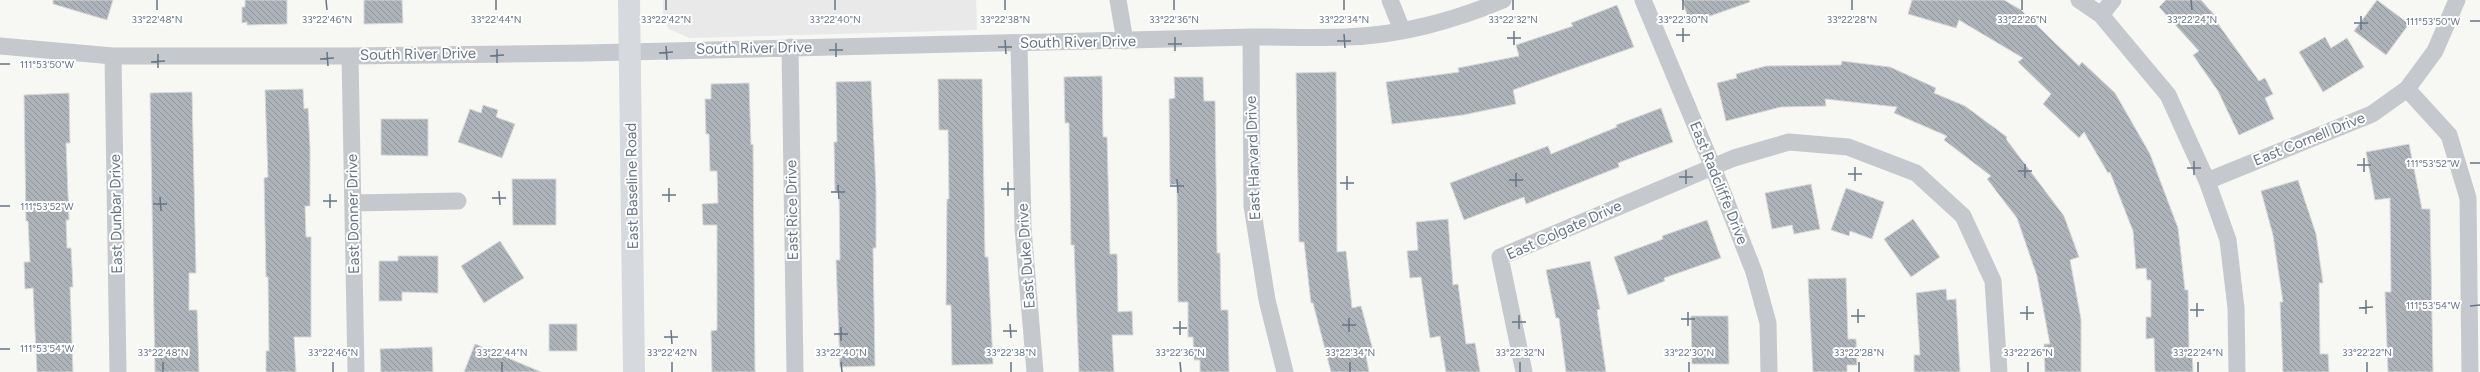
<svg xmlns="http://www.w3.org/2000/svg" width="2480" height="372" font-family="Figtree,sans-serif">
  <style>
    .built { fill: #e8e9e8 }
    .building { fill: url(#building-back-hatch); stroke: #d9d9d7 }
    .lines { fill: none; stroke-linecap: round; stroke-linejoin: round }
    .street { stroke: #c5c8cc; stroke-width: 17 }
    .primary { stroke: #d6dadf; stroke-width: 22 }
    .ticks { fill: none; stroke: #667585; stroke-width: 1.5 }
    .labels { text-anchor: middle; stroke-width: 4; stroke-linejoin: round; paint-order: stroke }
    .street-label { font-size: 15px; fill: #667585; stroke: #fff }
    .ticks-label { font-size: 10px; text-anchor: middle; fill: #667585; stroke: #fff; stroke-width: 4; stroke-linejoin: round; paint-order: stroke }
  </style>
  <defs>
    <pattern id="building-back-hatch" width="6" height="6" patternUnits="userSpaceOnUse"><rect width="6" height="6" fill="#acb3b9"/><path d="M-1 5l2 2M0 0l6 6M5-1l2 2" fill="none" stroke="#90969c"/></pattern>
  </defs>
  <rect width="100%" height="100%" fill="#f7f7f4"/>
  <path class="built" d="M663,0H976L977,30L690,38L669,29L663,21Z"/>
  <path class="building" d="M53,0H113L107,20L53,4Z
    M245,0H287V24L247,25V22L242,23V7H245Z
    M364,0H402L403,23L364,24Z
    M1682,0H1749L1750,2L1690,23Z
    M1912,0H2004L2021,10L2079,66L2082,62L2115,93L2150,154L2178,228L2185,290H2188L2189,349H2192L2193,372H2155L2154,338L2146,339V317H2151V280H2147L2146,268L2136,269L2133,231L2110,172L2108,173L2084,132L2079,138L2043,104L2051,94L2018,62L2023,58L1959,20L1956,28L1908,14Z
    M2166,0H2201L2218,19L2216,21L2259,81L2265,78L2273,94L2265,98L2274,119L2239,135L2218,91L2193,55L2199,51L2159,7Z
    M2377,0L2409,24L2386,55L2354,31Z
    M1617,5L1634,47L1513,90L1516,104L1463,115L1392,124L1386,82L1459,72L1458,68L1519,56L1516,45L1573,26L1571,23Z
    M2325,37L2331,48L2347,38L2364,67L2323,92L2299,52Z
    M1842,61L1890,67L1936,88L1934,93L1965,106L2007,137L2006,139L2064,216L2079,257L2070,260L2081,319V372H2045L2044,344H2050L2037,276L2017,218L1987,179L1991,176L1944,140L1947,136L1894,113L1897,107L1825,99L1826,106L1781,107L1726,121L1717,83L1737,78L1736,74L1766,66L1841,65Z
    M1336,72L1337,252L1346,251L1352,308L1361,306L1374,354L1366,356L1369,372H1331L1313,303H1311L1304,242H1299L1296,73Z
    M1102,76L1103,137H1107L1110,254H1117L1118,312L1132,311L1133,335H1112L1114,372H1079L1074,245H1071L1069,123H1065L1064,77Z
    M1174,77H1203L1204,101H1215L1217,253H1220L1221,310H1228L1229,372H1200V360H1194L1193,337H1188V302H1178L1177,184L1170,185L1169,99L1175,98Z
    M938,79H982L985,257H988L993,364L952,365L951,305H946L947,199H949L948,130H939Z
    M871,81L876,191V248H873L875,366L840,367L836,260H840L839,192H835L834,142H837L836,82Z
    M749,83L751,145L753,144L755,372H712L711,331L717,330V225H703L702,204L718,203L717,171H710L709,134H706L705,99H711V84Z
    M303,89L304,109L308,108L310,148V206H305L306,237H311V337H294L296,372H266V351H269L268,277H266L264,178L268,177L265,90Z
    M192,92L196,273H189V310H197L199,372H155L150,93Z
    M69,93L70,143H66L69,220H66L67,248H71L73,287H70L73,372H37L33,288L25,289L24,262H30L28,221H26L24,95Z
    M483,105L498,110L496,117L515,124L502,158L458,142L470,109L481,113Z
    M1661,108L1673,142L1618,163L1619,167L1526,204L1524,197L1464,220L1450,183L1548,146L1551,154L1617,127L1616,125Z
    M381,119H428V156L381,155Z
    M2409,144L2422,209H2430L2433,372H2388L2385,292H2391L2390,198L2375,200L2366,152Z
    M512,179H556V225H513Z
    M2298,180L2316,234L2323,283H2319L2320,354H2328L2329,372H2283L2280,302H2283L2273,235L2261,191Z
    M1811,184L1820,229L1794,234L1792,225L1772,229L1765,193Z
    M1846,188L1884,202L1872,239L1850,231L1849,236L1831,230Z
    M1448,219L1453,285L1458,284L1466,344L1475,343L1480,372H1446L1440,336L1430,338L1421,277L1410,278L1407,251L1418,250L1416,222Z
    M1913,219L1940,257L1911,277L1884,239Z
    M1707,220L1721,258L1664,278L1665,281L1628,295L1614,257L1663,239L1662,236Z
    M500,241L524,278L484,303L461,266Z
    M398,256H438V293L402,292V301H379V261H398Z
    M1590,261L1600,309L1597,310L1606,372H1566L1559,318H1556L1546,270Z
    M1846,278L1848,339H1856L1857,365H1847V372H1813L1808,279Z
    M1946,289L1947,300L1956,299L1960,372H1914V355H1920L1916,293Z
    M1691,316H1728L1729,364H1692Z
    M549,324H577V351H549Z
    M475,344L541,372H464Z
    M432,347L433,372H381L380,349Z"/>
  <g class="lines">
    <path class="street" d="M1118,0L1125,41
      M1390,0L1402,30
      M1643,0L1712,165L1754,272L1768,323L1769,372
      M2079,0L2101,15
      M2113,0L2101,15L2168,95L2207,181L2228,240L2236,308L2237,372
      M1251,37L1252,206L1267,300L1285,372
      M1019,43L1023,228L1035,372
      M0,46L113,56H350L586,53L1251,37C1283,37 1314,38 1346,37C1398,36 1456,20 1503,0
      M790,47L795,372
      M113,56L118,372
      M350,56L356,372
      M2407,89L2449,135L2468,198L2470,372
      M2207,181L2372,114L2407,89L2435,51L2457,0
      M353,203L458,201
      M1524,372L1500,257L1734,158L1789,142L1848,147L1916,173L1963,216L1993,281L1999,372"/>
    <path class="primary" d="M629,0L634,372"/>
  </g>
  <path class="ticks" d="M157,0V10M326,0L327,10M496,0V10M666,0V10M835,0V10M1005,0V10M1174,0V10M1344,0V10M1513,0V10M1683,0V10M1852,0V10M2022,0V10M2191,0L2192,10M2361,16V30M2470,21H2480M2354,23H2368M1683,28V42M1514,31V45M1344,34L1345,48M1676,35H1690M1175,37V51M1507,38H1521M1005,40L1006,54M1337,41H1351M836,43V57M1168,44H1182M666,46L667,60M998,47H1012M497,49V63M829,50H843M327,52L328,66M659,53L673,52M158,54V68M490,56L504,55M320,59L334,58M151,62L165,61M0,64H10M2364,158V172M2194,161V175M2470,163H2480M2025,164V178M2357,165H2371M1855,167V181M2187,168H2201M1686,170V184M2018,171H2032M1516,173V187M1848,174H1862M1347,176V190M1679,177H1693M1177,179L1178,193M1509,180H1523M1008,182V196M1340,183H1354M838,185L839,199M1170,186H1184M669,188V202M1001,189H1015M499,191L500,205M831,192H845M330,194V208M662,195H676M160,197L161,211M492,198H506M323,201H337M153,204H167M0,206H10M2366,300V314M2197,303V317M2027,306V320M2470,306L2480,305M2359,308L2373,307M1858,309V323M2190,310H2204M1688,312V326M2020,313H2034M1519,315V329M1851,316H1865M1349,318V332M1681,319H1695M1180,321V335M1512,322H1526M1010,324L1011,338M1342,325H1356M841,327V341M1173,328H1187M671,330L672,344M1003,331H1017M834,334H848M664,337H678M0,349H10M163,362V372M333,362V372M502,362V372M672,362V372M841,362L842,372M1011,362V372M1180,362L1181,372M1350,362V372M1520,362V372M1689,362V372M1859,362V372M2028,362V372M2198,362V372M2367,362V372"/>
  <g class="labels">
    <g class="street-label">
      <text transform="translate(1078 42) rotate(-1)" y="5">South River Drive</text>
      <text transform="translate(754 48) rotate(-1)" y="5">South River Drive</text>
      <text transform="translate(418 54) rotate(-1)" y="5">South River Drive</text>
      <text transform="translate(2309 139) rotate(-22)" y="5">East Cornell Drive</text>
      <text transform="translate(1253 158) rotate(-92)" y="5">East Harvard Drive</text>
      <text transform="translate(1719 183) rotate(68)" y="5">East Radcliffe Drive</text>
      <text transform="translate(632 186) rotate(-91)" y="5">East Baseline Road</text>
      <text transform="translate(792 210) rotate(-91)" y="5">East Rice Drive</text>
      <text transform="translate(116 214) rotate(-91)" y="5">East Dunbar Drive</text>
      <text transform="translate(353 214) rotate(-91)" y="5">East Donner Drive</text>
      <text transform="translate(1564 230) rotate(-24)" y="5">East Colgate Drive</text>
      <text transform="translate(1026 256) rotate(-94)" y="5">East Duke Drive</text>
    </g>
  </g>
  <g class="ticks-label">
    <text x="157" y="23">33°22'48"N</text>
    <text x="327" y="23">33°22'46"N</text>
    <text x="496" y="23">33°22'44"N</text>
    <text x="666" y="23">33°22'42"N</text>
    <text x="835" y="23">33°22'40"N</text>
    <text x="1005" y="23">33°22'38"N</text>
    <text x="1174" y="23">33°22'36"N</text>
    <text x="1344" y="23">33°22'34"N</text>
    <text x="1513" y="23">33°22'32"N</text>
    <text x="1683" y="23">33°22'30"N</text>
    <text x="1852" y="23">33°22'28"N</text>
    <text x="2022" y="23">33°22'26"N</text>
    <text x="2192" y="23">33°22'24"N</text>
    <text x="2433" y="25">111°53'50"W</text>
    <text x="47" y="68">111°53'50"W</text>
    <text x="2433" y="167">111°53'52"W</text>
    <text x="47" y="210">111°53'52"W</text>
    <text x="2433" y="309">111°53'54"W</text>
    <text x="47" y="352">111°53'54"W</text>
    <text x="163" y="356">33°22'48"N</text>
    <text x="333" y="356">33°22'46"N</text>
    <text x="502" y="356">33°22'44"N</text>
    <text x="672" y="356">33°22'42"N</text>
    <text x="841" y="356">33°22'40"N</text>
    <text x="1011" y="356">33°22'38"N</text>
    <text x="1180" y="356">33°22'36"N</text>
    <text x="1350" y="356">33°22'34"N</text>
    <text x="1520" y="356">33°22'32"N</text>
    <text x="1689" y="356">33°22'30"N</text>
    <text x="1859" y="356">33°22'28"N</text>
    <text x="2028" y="356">33°22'26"N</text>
    <text x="2198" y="356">33°22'24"N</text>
    <text x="2367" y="356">33°22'22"N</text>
  </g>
</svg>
